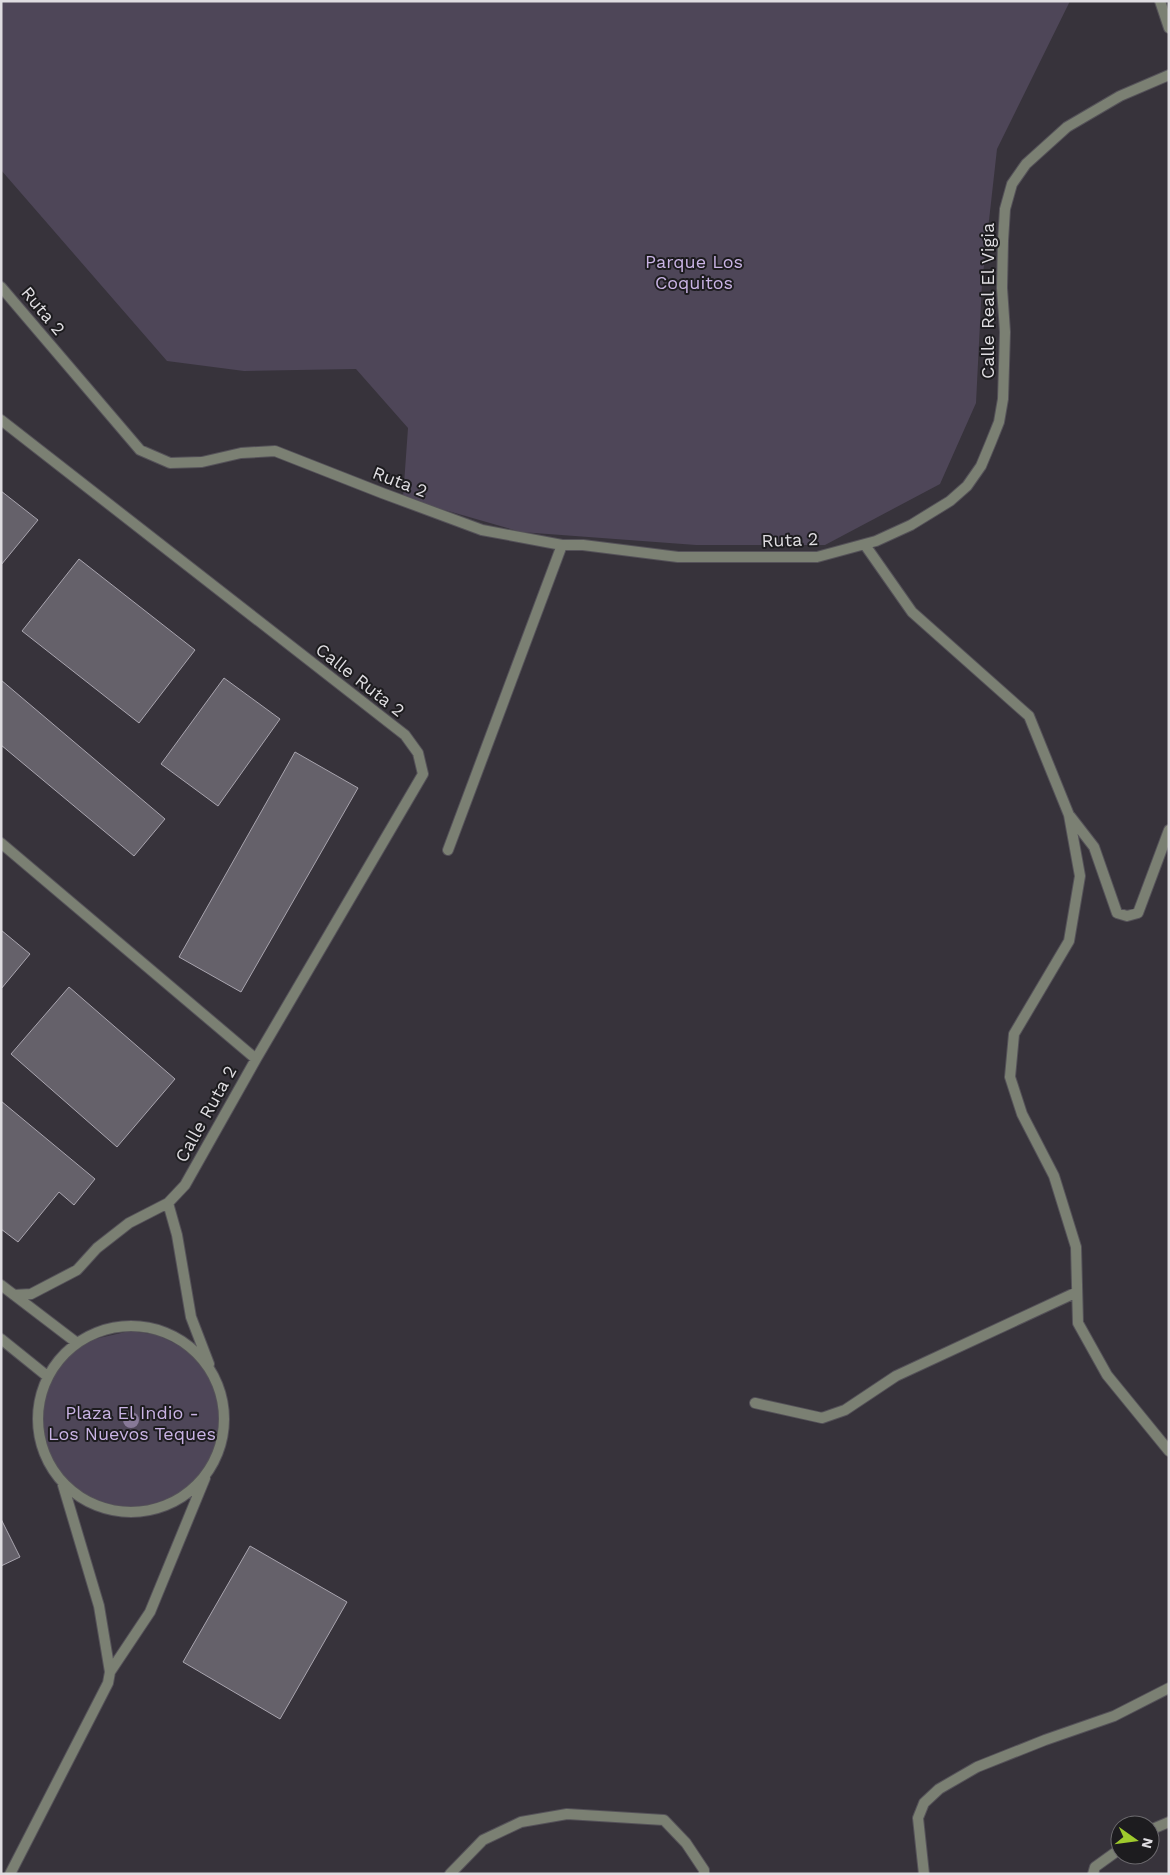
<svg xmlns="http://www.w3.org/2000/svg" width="1170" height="1875" font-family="'Work Sans',sans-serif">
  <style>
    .green { fill: #4e4658 }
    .building { fill: #65616a; stroke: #a9a5af }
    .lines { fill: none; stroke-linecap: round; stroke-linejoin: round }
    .street-casing { stroke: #555259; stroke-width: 12 }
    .street { stroke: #7b8073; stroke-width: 10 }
    .tree { fill: #877998 }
    .labels { text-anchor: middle; stroke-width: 4; stroke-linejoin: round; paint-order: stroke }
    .park-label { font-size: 18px; fill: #c9b3e4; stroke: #1d1c1f }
    .street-label { font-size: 18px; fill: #dfdde1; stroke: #1d1c1f }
  </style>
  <rect width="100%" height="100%" fill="#37333b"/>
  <path class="green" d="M1,1H1070L997,149L982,283L976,403L940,484L825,545H696L521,532L403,498L408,428L356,369L244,371L167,361L1,170Z
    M130,1331L158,1335L184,1348L204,1369L217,1394L224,1423L217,1451L205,1477L183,1497L152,1511L127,1513L104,1509L82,1500L65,1484L49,1465L42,1441L41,1415L46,1390L59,1368L77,1343Z"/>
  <path class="building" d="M1,491L38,520L1,565Z
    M79,559L195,650L139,723L22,631Z
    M224,678L280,719L218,806L161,764Z
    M1,680L165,819L134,856L1,745Z
    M295,752L358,788L241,992L179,957Z
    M1,930L30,954L1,989Z
    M69,987L175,1079L117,1147L11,1054Z
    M1,1101L95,1179L74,1205L59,1192L18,1242L1,1229Z
    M1,1519L20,1557L1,1566Z
    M250,1546L347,1602L280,1719L183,1662Z"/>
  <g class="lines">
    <defs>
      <path id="street" d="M1160,1L1169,28
        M1,287L140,450L170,463L202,462L241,453L275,451L382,493L482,530L562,545H583L678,557H817L876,541L911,525L950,501L967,486L981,466L991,442L999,422L1003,399L1005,332L1002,288L1003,241L1005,209L1012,184L1026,164L1067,127L1120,96L1169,75
        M1,420L405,735L418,753L423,774L256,1059L185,1185L168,1203L129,1223L97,1248L77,1270L31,1294L14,1295
        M865,545L912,612L1029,716L1069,815L1080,876L1069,941L1014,1034L1010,1077L1022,1114L1054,1176L1076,1247L1078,1323L1107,1375L1169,1451
        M1070,816L1094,847L1117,913L1127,916L1138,913L1169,830
        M1,843L256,1059
        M448,850L562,545
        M168,1203L177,1235L191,1317L209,1364
        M1,1285L77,1343
        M38 1419a93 93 0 1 1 186 0a93 93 0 1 1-186 0Z
        M1,1339L47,1376
        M755,1403L822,1418L845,1410L896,1376L1077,1292
        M110,1672L150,1612L205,1478
        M1150,1830L1169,1822
        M10,1874L108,1683L110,1672L99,1606L63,1485
        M450,1874L483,1840L521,1822L567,1814L664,1820L686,1843L704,1870V1874
        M924,1874L918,1818L924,1803L939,1789L977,1767L1045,1740L1114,1716L1169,1688
        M1093,1874L1095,1867L1120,1849"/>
    </defs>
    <use href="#street" class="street-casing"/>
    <use href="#street" class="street"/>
  </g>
  <circle class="tree" cx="131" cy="1420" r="8"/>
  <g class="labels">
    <g class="park-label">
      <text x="694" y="268">Parque Los<tspan x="694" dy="21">Coquitos</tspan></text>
      <text x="132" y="1419">Plaza El Indio -<tspan x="132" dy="21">Los Nuevos Teques</tspan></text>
    </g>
    <g class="street-label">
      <text transform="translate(988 301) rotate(-90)" y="6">Calle Real El Vigia</text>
      <text transform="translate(43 311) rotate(50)" y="6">Ruta 2</text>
      <text transform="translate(400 482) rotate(21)" y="6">Ruta 2</text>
      <text transform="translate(790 540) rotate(-2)" y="6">Ruta 2</text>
      <text transform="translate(360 680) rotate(38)" y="6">Calle Ruta 2</text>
      <text transform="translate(206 1114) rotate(-61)" y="6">Calle Ruta 2</text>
    </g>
  </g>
  <rect width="1170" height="1875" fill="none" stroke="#dfdde1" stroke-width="5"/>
  <g transform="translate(1135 1840) rotate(104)"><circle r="24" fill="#1d1c1f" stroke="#6b696d"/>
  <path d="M0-4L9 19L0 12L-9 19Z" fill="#9fca2d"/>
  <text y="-8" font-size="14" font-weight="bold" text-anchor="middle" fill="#dfdde1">N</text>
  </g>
</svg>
